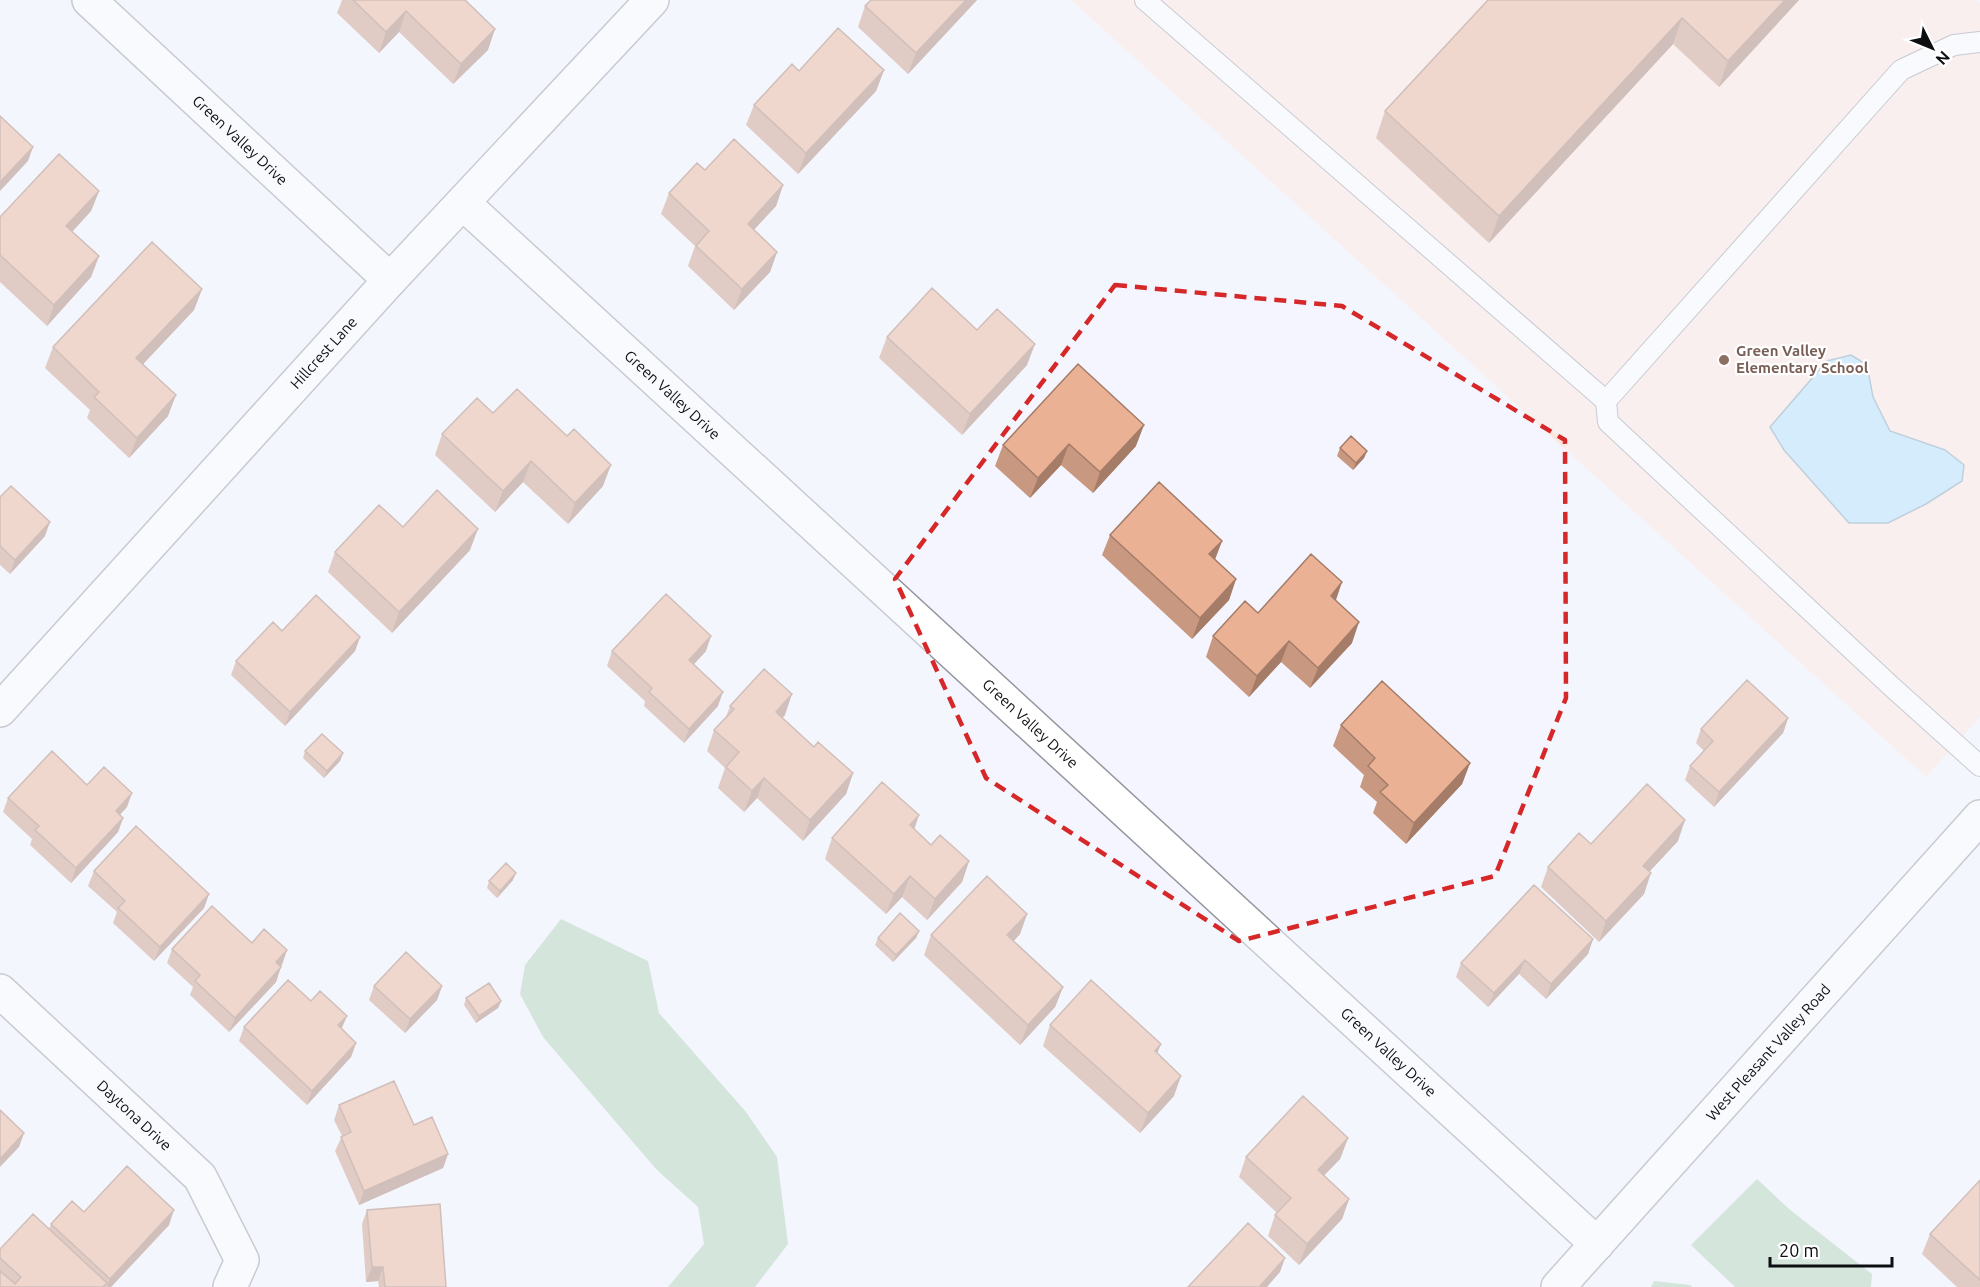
<svg xmlns="http://www.w3.org/2000/svg" width="1980" height="1287" font-family="Ubuntu,sans-serif">
  <style>
    .education { fill: #fee6dc }
    .green { fill: #add0b1 }
    .water { fill: #b0e1fa; stroke: #7fa2b4; stroke-width: 1.5 }
    .lines { fill: none; stroke-linecap: round; stroke-linejoin: round }
    .lane-casing { stroke: #94969e; stroke-width: 22 }
    .street-casing { stroke: #94969e; stroke-width: 36 }
    .secondary-casing { stroke: #94969e; stroke-width: 36 }
    .lane { stroke: #fff; stroke-width: 20 }
    .street { stroke: #fff; stroke-width: 33 }
    .secondary { stroke: #fff; stroke-width: 33 }
    .wall { fill: #c99880 }
    .shaded-wall { fill: #a47c68 }
    .building { fill: #eab195; stroke: #a47c68; stroke-width: 1.5 }
    .marked { fill: none; stroke: #d62828; stroke-width: 4.5; stroke-dasharray: 12 8; stroke-linejoin: round }
    .education-dot { fill: #8d6e63; stroke: #fff; stroke-width: 2 }
    .labels { text-anchor: middle; stroke-width: 4.5; stroke-linejoin: round; paint-order: stroke }
    .street-label { font-size: 15px; fill: #0d0e11; stroke: #fff }
    .education-label { font-size: 15px; font-weight: bold; fill: #785e54; stroke: #fff; text-anchor: start }
  </style>
  <rect width="100%" height="100%" fill="#f4f5fe"/>
  <path class="education" d="M1071,0H1976L1980,4V717L1926,777Z"/>
  <path class="green" d="M561,919L648,961L659,1013L746,1112L777,1157L788,1244L755,1287H668L704,1244L698,1207L656,1169L543,1037L520,994L525,965Z
    M1757,1179L1789,1209L1872,1274L1871,1287H1735L1691,1245Z
    M1654,1281L1690,1285L1692,1287H1651Z"/>
  <path class="water" d="M1851,355L1867,365L1873,397L1890,431L1945,450L1964,465L1962,481L1926,504L1888,523H1849L1784,450L1770,427L1827,361Z"/>
  <g class="lines">
    <defs>
      <path id="lane" d="M1145,0L1606,401
        M1980,42L1954,45L1901,70L1606,401L1608,422L1892,687L1980,766"/>
      <g id="street">
        <path id="s1" d="M89,0L390,280"/>
        <path id="s2" d="M463,203L1597,1244"/>
        <path id="s3" d="M0,710L390,280L652,0"/>
        <path id="s4" d="M0,991L200,1177L242,1260L230,1287"/>
      </g>
      <g id="secondary">
        <path id="s5" d="M1558,1287L1980,817"/>
      </g>
    </defs>
    <use href="#lane" class="lane-casing"/>
    <use href="#street" class="street-casing"/>
    <use href="#secondary" class="secondary-casing"/>
    <use href="#lane" class="lane"/>
    <use href="#street" class="street"/>
    <use href="#secondary" class="secondary"/>
  </g>
  <path class="wall" d="M342,0H465L488,50L453,84L399,32L379,53L337,13Z
    M977,0L908,74L858,27L865,6Z
    M1488,0H1799L1719,87L1673,44L1489,243L1376,138L1385,111Z
    M884,70L876,91L798,174L746,125L754,105L799,71Z
    M705,170L783,185L776,206L754,230L777,252L770,272L734,310L688,266L695,246L661,214L669,193Z
    M99,191L91,211L72,232L99,256L91,277L47,326L0,282V217Z
    M202,289L194,310L143,364L168,416L129,458L87,418L90,410L45,368L53,347Z
    M977,330L1027,365L962,435L879,358L887,337Z
    M1078,364L1136,446L1093,493L1061,465L1030,498L995,466L1003,445Z
    M493,413L603,486L568,524L523,482L495,512L435,455L442,434Z
    M1340,448L1367,451L1364,458L1353,470L1337,456Z
    M0,497L45,536L10,574L0,565Z
    M403,527L470,550L392,633L328,572L335,552Z
    M1110,535L1222,541L1215,559L1236,579L1229,600L1192,639L1102,555Z
    M1336,601L1352,643L1310,688L1281,662L1249,697L1206,657L1213,636L1258,613Z
    M282,631L360,637L355,651L285,726L231,675L236,661Z
    M612,651H706L694,664L718,706L684,743L644,706L645,701L607,666Z
    M730,706L785,715L782,718L814,747L853,773L846,794L803,841L757,798L744,812L718,788L725,768L707,751L714,730L726,717Z
    M1788,718L1783,733L1714,807L1685,780L1690,766L1704,751L1696,743L1701,729Z
    M1341,725L1470,763L1462,784L1406,844L1373,813L1377,802L1360,787L1364,775L1333,746Z
    M305,751L343,753L340,761L324,778L303,758Z
    M8,798L127,807L120,815L123,818L118,832L71,883L30,845L32,839L3,812Z
    M914,829L931,845L969,861L962,882L927,920L902,897L886,914L825,859L832,838Z
    M1678,841L1649,872L1644,894L1599,942L1541,887L1548,867L1591,844Z
    M94,871L209,894L204,908L154,961L113,923L117,912L88,886Z
    M513,880L497,898L487,888L489,881Z
    M1027,914L1020,934L1013,941L1063,987L1055,1007L1020,1045L924,955L931,935Z
    M919,931L916,938L893,962L875,945L878,938Z
    M1593,939L1588,954L1546,999L1519,974L1488,1007L1456,977L1461,963Z
    M172,949L282,965L280,966L276,982L229,1032L190,995L193,987L167,963Z
    M374,986H442L437,1000L405,1033L369,1000Z
    M466,998L501,1001L498,1008L476,1023L464,1005Z
    M1050,1025L1157,1054L1174,1096L1140,1133L1043,1046Z
    M244,1027L342,1029L356,1043L351,1057L307,1105L239,1041Z
    M339,1105L414,1125L448,1154L443,1168L359,1205L335,1151L342,1136L334,1120Z
    M1348,1138L1340,1159L1324,1175L1349,1199L1342,1219L1299,1265L1268,1236L1275,1215L1277,1213L1239,1177L1246,1157Z
    M1980,1180V1287H1957L1922,1254L1930,1234Z
    M367,1210L446,1287H379L378,1281L366,1282L362,1224Z
    M84,1212L169,1225L111,1287H0V1249L49,1229L51,1224Z"/>
  <path class="shaded-wall" d="M966,0H977L908,74L916,53Z
    M1785,0H1799L1719,87L1728,61Z
    M406,11L399,32L379,53L386,32Z
    M1682,18L1673,44L1489,243L1499,216Z
    M495,29L488,50L453,84L461,64Z
    M884,70L876,91L798,174L806,153Z
    M33,147L28,161L0,191V182Z
    M783,185L776,206L740,244L748,224Z
    M99,191L91,211L58,247L66,226Z
    M777,252L770,272L734,310L742,289Z
    M99,256L91,277L47,326L54,305Z
    M202,289L194,310L129,379L136,358Z
    M1035,344L1027,365L962,435L970,414Z
    M176,395L168,416L129,458L137,438Z
    M1144,425L1136,446L1093,493L1100,472Z
    M1069,444L1061,465L1030,498L1038,478Z
    M1367,451L1364,458L1353,470L1356,463Z
    M531,461L523,482L495,512L503,491Z
    M611,465L603,486L568,524L575,503Z
    M50,522L45,536L10,574L15,560Z
    M478,529L470,550L392,633L399,612Z
    M1222,541L1214,562L1209,554Z
    M1236,579L1229,600L1192,639L1200,618Z
    M1342,582L1335,603L1331,596Z
    M1359,622L1352,643L1310,688L1318,668Z
    M711,636L706,651L684,675L689,660Z
    M360,637L355,651L285,726L290,712Z
    M1289,641L1281,662L1249,697L1257,676Z
    M723,692L718,706L684,743L689,729Z
    M792,694L785,715L768,733L776,712Z
    M1788,718L1783,733L1714,807L1719,792Z
    M343,753L340,761L324,778L327,771Z
    M1470,763L1462,784L1406,844L1414,823Z
    M853,773L846,794L803,841L810,820Z
    M764,778L757,798L744,812L752,791Z
    M132,793L127,807L110,825L116,811Z
    M919,815L912,836L910,825Z
    M123,818L118,832L71,883L76,868Z
    M1685,820L1678,841L1636,886L1643,866Z
    M969,861L962,882L927,920L935,899Z
    M516,873L513,880L497,898L500,891Z
    M1651,873L1644,894L1599,942L1606,921Z
    M910,876L902,897L886,914L894,894Z
    M209,894L204,908L154,961L160,947Z
    M1027,914L1020,934L1000,956L1007,935Z
    M919,931L916,938L893,962L896,955Z
    M1593,939L1588,954L1546,999L1551,984Z
    M287,950L282,965L271,977L276,962Z
    M1525,960L1519,974L1488,1007L1494,993Z
    M281,967L276,982L229,1032L235,1018Z
    M442,986L437,1000L405,1033L410,1019Z
    M1063,987L1055,1007L1020,1045L1028,1025Z
    M501,1001L498,1008L476,1023L479,1016Z
    M347,1016L341,1030L338,1025Z
    M356,1043L351,1057L307,1105L312,1091Z
    M1161,1044L1153,1064L1155,1051Z
    M1181,1076L1174,1096L1140,1133L1148,1113Z
    M24,1133L19,1147L0,1167V1159Z
    M1348,1138L1340,1159L1310,1190L1318,1170Z
    M448,1154L443,1168L359,1205L364,1191Z
    M1349,1199L1342,1219L1299,1265L1307,1244Z
    M174,1210L169,1225L111,1287H107L110,1279Z
    M1285,1258L1280,1272L1267,1287H1259Z
    M372,1267H383L378,1281L366,1282Z"/>
  <path class="building" d="M353,0H465L495,29L461,64L406,11L386,32Z
    M871,0H966L916,53L865,6Z
    M1488,0H1785L1728,61L1682,18L1499,216L1385,111Z
    M838,28L884,70L806,153L754,105L792,64L799,71Z
    M0,116L33,147L0,182Z
    M734,139L783,185L748,224L777,252L742,289L696,246L709,231L669,193L697,163L705,170Z
    M59,154L99,191L66,226L99,256L54,305L0,255V217Z
    M152,242L202,289L136,358L176,395L137,438L94,397L99,392L53,347Z
    M932,288L977,330L997,309L1035,344L970,414L887,337Z
    M1078,364L1144,425L1100,472L1069,444L1038,478L1003,445Z
    M517,389L567,436L574,429L611,465L575,503L531,461L503,491L442,434L477,398L493,413Z
    M1351,436L1367,451L1356,463L1340,448Z
    M1159,482L1222,541L1209,554L1236,579L1200,618L1110,535Z
    M11,486L50,522L15,560L0,546V497Z
    M437,490L478,529L399,612L335,552L379,505L403,527Z
    M1311,554L1342,582L1331,596L1359,622L1318,668L1289,641L1257,676L1213,636L1245,601L1258,613Z
    M666,594L711,636L689,660L723,692L689,729L649,692L652,688L612,651Z
    M316,595L360,637L290,712L236,661L273,622L282,631Z
    M764,669L792,694L776,712L814,747L818,742L853,773L810,820L764,778L752,791L726,767L739,752L714,730L734,709L730,706Z
    M1747,680L1788,718L1719,792L1690,766L1713,741L1701,729Z
    M1382,681L1470,763L1414,823L1380,792L1388,785L1368,766L1375,758L1341,725Z
    M322,734L343,753L327,771L305,751Z
    M52,751L87,785L104,767L132,793L116,811L123,818L76,868L35,830L39,826L8,798Z
    M882,782L919,815L910,825L931,845L940,835L969,861L935,899L910,876L894,894L832,838Z
    M1647,784L1685,820L1643,866L1651,873L1606,921L1548,867L1579,833L1591,844Z
    M136,826L209,894L160,947L118,908L125,901L94,871Z
    M506,863L516,873L500,891L489,881Z
    M987,876L1027,914L1007,935L1063,987L1028,1025L931,935Z
    M1534,885L1593,939L1551,984L1525,960L1494,993L1461,963Z
    M212,906L252,943L264,929L287,950L276,962L281,967L235,1018L195,981L200,975L172,949Z
    M900,913L919,931L896,955L878,938Z
    M406,952L442,986L410,1019L374,986Z
    M288,980L311,1001L320,991L347,1016L338,1025L356,1043L312,1091L244,1027Z
    M1091,980L1161,1044L1155,1051L1181,1076L1148,1113L1050,1025Z
    M489,983L501,1001L479,1016L466,998Z
    M394,1081L414,1125L432,1117L448,1154L364,1191L341,1137L351,1132L339,1105Z
    M1303,1096L1348,1138L1318,1170L1349,1199L1307,1244L1275,1215L1291,1198L1246,1157Z
    M0,1110L24,1133L0,1159Z
    M127,1166L174,1210L110,1279L51,1224L72,1201L84,1212Z
    M1980,1180V1280L1930,1234Z
    M440,1204L446,1287H385L383,1267H372L367,1210Z
    M33,1214L107,1283L103,1287H0V1271L15,1284L21,1277L0,1258V1249Z
    M1248,1223L1285,1258L1260,1286L1261,1287H1188Z"/>
  <path d="M0 0H1980V1287H0ZM1115,285L1342,306L1565,440L1566,698L1495,876L1239,941L986,778L895,579Z" fill="#f4f5fe" fill-opacity=".55" fill-rule="evenodd"/>
  <path class="marked" d="M1115,285L1342,306L1565,440L1566,698L1495,876L1239,941L986,778L895,579Z"/>
  <circle class="education-dot" cx="1724" cy="360" r="6"/>
  <g class="labels">
    <g class="street-label">
      <text dy="5" stroke="none"><textPath href="#s1" startOffset="206">Green Valley Drive</textPath></text>
      <text dy="5" stroke="none"><textPath href="#s3" startOffset="482">Hillcrest Lane</textPath></text>
      <text dy="5" stroke="none"><textPath href="#s2" startOffset="284">Green Valley Drive</textPath></text>
      <text dy="5" stroke="none"><textPath href="#s2" startOffset="770">Green Valley Drive</textPath></text>
      <text dy="5" stroke="none"><textPath href="#s2" startOffset="1256">Green Valley Drive</textPath></text>
      <text dy="5" stroke="none"><textPath href="#s5" startOffset="315">West Pleasant Valley Road</textPath></text>
      <text dy="5" stroke="none"><textPath href="#s4" startOffset="183">Daytona Drive</textPath></text>
    </g>
    <g class="education-label">
      <text x="1736" y="356">Green Valley<tspan x="1736" dy="17">Elementary School</tspan></text>
    </g>
  </g>
  <g transform="translate(1932 48) rotate(133)" stroke="#ffffff" stroke-width="4.5" paint-order="stroke">
  <path d="M0-4.5L10 22L0 15L-10 22Z" fill="#0d0e11"/>
  <text y="-9" font-size="16" font-weight="bold" text-anchor="middle" fill="#0d0e11">N</text>
  </g>
  <path d="M1770 1257v9h122v-9" fill="none" stroke="#0d0e11" stroke-width="3"/>
  <text x="1779" y="1257" font-size="18" fill="#0d0e11" stroke="#ffffff" stroke-width="4.5" paint-order="stroke">20 m</text>
</svg>
